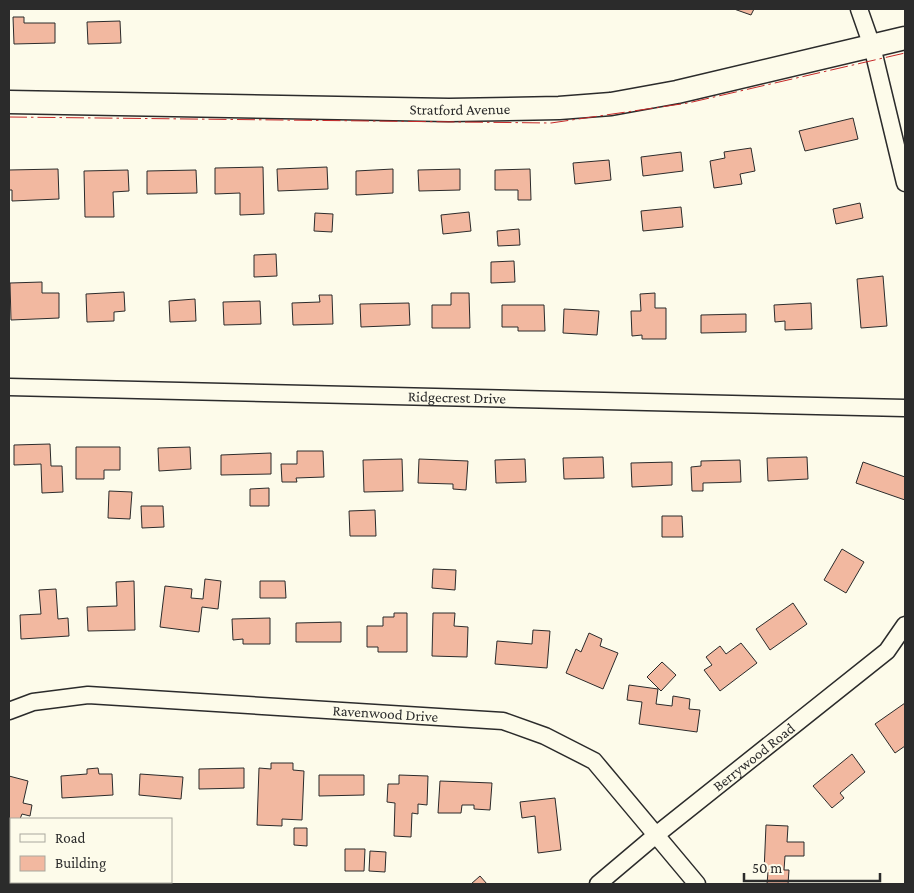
<svg xmlns="http://www.w3.org/2000/svg" width="914" height="893" font-family="'Crimson Pro',serif">
  <style>
    .building { fill: #f2b8a0; stroke: #2b2b2b }
    .lines { fill: none; stroke-linecap: round; stroke-linejoin: round }
    .street-casing { stroke: #2b2b2b; stroke-width: 19 }
    .secondary-casing { stroke: #2b2b2b; stroke-width: 25 }
    .street { stroke: #fdfbea; stroke-width: 16 }
    .secondary { stroke: #fdfbea; stroke-width: 22 }
    .power { stroke: #c62828; stroke-width: 1; stroke-dasharray: 18 4 2.5 4; stroke-linecap: butt }
    .labels { text-anchor: middle; stroke-width: 4; stroke-linejoin: round; paint-order: stroke }
    .street-label { font-size: 15px; fill: #2b2b2b; stroke: #fdfbea }
  </style>
  <rect width="100%" height="100%" fill="#fdfbea"/>
  <path class="building" d="M734,9H754L751,15Z
    M13,17H24V23H55V43L14,44Z
    M120,21L121,43L88,44L87,22Z
    M853,118L858,139L805,151L799,131Z
    M751,148L755,171L740,174L742,184L714,188L710,161L725,158L724,152Z
    M681,152L683,171L643,176L641,157Z
    M609,160L611,180L575,184L573,163Z
    M263,167L264,214L240,215V193L215,194V168Z
    M327,167L328,189L278,191L277,169Z
    M58,169L59,199L12,201V190H9V170Z
    M393,169V193L356,195V171Z
    M460,169V190L419,191L418,170Z
    M530,169L531,200H518V190H495V170Z
    M128,170L129,191L113,192L114,217H85L84,171Z
    M196,170L197,193L147,194V171Z
    M860,203L863,218L836,224L833,209Z
    M681,207L683,227L643,231L641,211Z
    M469,212L471,231L443,234L441,215Z
    M315,213L333,214L332,232L314,231Z
    M519,229L520,245L498,246L497,231Z
    M276,254L277,276L254,277V255Z
    M514,261L515,282L491,283V262Z
    M883,276L887,326L861,328L857,279Z
    M42,282V293H59V318L11,320L10,283Z
    M124,292L125,311L114,312V321L87,322L86,294Z
    M451,293H469L470,328H432V305H451Z
    M655,293V308H666V339H642V335L632,336L631,311H641L640,294Z
    M319,295H332L333,324L293,325L292,303L320,302Z
    M195,299L196,321L170,322L169,301Z
    M260,301L261,324L224,325L223,302Z
    M409,303L410,325L361,327L360,304Z
    M811,303L812,329L785,330V321L775,322L774,305Z
    M502,305H544L545,331H518V327H502Z
    M564,309L599,311L597,335L563,333Z
    M746,314V332L701,333V315Z
    M50,444L51,466H62L63,492L42,493L41,464L14,465V445Z
    M76,447H120V470H104V479H76Z
    M190,447L191,469L159,471L158,448Z
    M297,451H323L324,477L296,478L297,482H282L281,464H297Z
    M271,453V474L221,475V455Z
    M603,457L604,478L564,479L563,458Z
    M807,457L808,479L768,481L767,458Z
    M402,459L403,491L364,492L363,460Z
    M419,459L468,461L466,490L453,489V484L418,483Z
    M525,459L526,482L496,483L495,460Z
    M740,460L741,482L703,483V491H692L691,467L701,466V461Z
    M672,462V485L632,487L631,463Z
    M863,462L905,477V500L856,483Z
    M269,488V506H250V489Z
    M109,491L132,492L130,519L108,518Z
    M141,506H163L164,527L142,528Z
    M375,510L376,536H350L349,511Z
    M662,516H682L683,537H662Z
    M842,549L864,562L846,593L824,580Z
    M433,569L456,570L455,590L432,588Z
    M205,579L221,581L218,609L202,607L199,632L160,627L165,586L192,589L191,598L203,599Z
    M134,581L135,630L88,631L87,607L117,606L116,582Z
    M260,581H285L286,598H260Z
    M56,589L58,619L68,618L69,636L21,639L20,615L41,614L39,590Z
    M793,603L807,624L770,650L756,629Z
    M394,613H407V652H378V647H367V626H383V617H394Z
    M433,613H455L454,626L468,627L467,657L432,656Z
    M270,618V644H243V639L233,640L232,619Z
    M341,622V642H296V623Z
    M533,630L550,631L547,668L495,664L497,641L532,644Z
    M589,633L602,639L600,646L618,653L603,689L566,673L576,649L581,652Z
    M741,643L757,663L720,691L704,670L712,665L706,657L720,646L726,654Z
    M662,662L676,675L661,691L647,677Z
    M629,685L658,689L656,704L672,706L673,696L690,699L689,709L700,710L697,732L639,724L642,702L627,700Z
    M905,703V746L895,753L875,724Z
    M852,754L865,772L840,793L844,798L832,808L813,786Z
    M271,763H293V770L304,771L302,820L282,819V826L257,825L259,768L271,769Z
    M98,768L99,774H112L113,795L62,798L61,776L87,774V769Z
    M244,768V788L199,789V769Z
    M140,774L183,777L181,799L139,795Z
    M319,775H364V795L319,796Z
    M399,775L428,776L427,805L418,804V814L412,813L411,837L394,836L395,803L387,802L388,784H399Z
    M9,776L28,781L23,803L32,805L30,816L22,814L20,819H11V840L9,839Z
    M440,781L492,783L490,810L474,809V805H462L461,813H438Z
    M555,798L561,850L538,853L535,816L522,818L520,802Z
    M766,825L788,826L787,842H804V856H785L784,870H789L788,884H767L768,872H764Z
    M294,828H307V846L294,845Z
    M345,849H365L364,871H345Z
    M370,851L386,852L385,872L369,871Z
    M480,876L487,884H471Z
    M45,882H66L63,884H42Z"/>
  <g class="lines">
    <defs>
      <g id="street">
        <path d="M859,9L872,46L905,183"/>
        <path id="s1" d="M9,387L905,408"/>
        <path id="s2" d="M9,711L33,702L88,695L503,721L545,736L594,761L697,884"/>
        <path id="s3" d="M598,884L656,835L887,651L905,625"/>
      </g>
      <g id="secondary">
        <path id="s4" d="M9,102L449,110L559,108L611,104L677,92L905,38"/>
      </g>
    </defs>
    <use href="#street" class="street-casing"/>
    <use href="#secondary" class="secondary-casing"/>
    <use href="#street" class="street"/>
    <use href="#secondary" class="secondary"/>
    <path class="power" d="M9,117L551,123L688,103L905,53"/>
  </g>
  <g class="labels">
    <g class="street-label">
      <text dy="5" stroke="none"><textPath href="#s4" startOffset="451">Stratford Avenue</textPath></text>
      <text dy="5" stroke="none"><textPath href="#s1" startOffset="448">Ridgecrest Drive</textPath></text>
      <text dy="5" stroke="none"><textPath href="#s2" startOffset="379">Ravenwood Drive</textPath></text>
      <text dy="5" stroke="none"><textPath href="#s3" startOffset="201">Berrywood Road</textPath></text>
    </g>
  </g>
  <rect width="914" height="893" fill="none" stroke="#2b2b2b" stroke-width="20"/>
  <rect x="10" y="818" width="162" height="65" fill="#fdfbea" stroke="#a9a89e"/>
  <rect x="20" y="834" width="25" height="8" fill="#fdfbea" stroke="#a9a89e"/>
  <text x="55" y="843" font-size="15" fill="#2b2b2b">Road</text>
  <rect x="20" y="856" width="25" height="15" fill="#f2b8a0" stroke="#a9a89e"/>
  <text x="55" y="868" font-size="15" fill="#2b2b2b">Building</text>
  <path d="M744 873v8h136v-8" fill="none" stroke="#2b2b2b" stroke-width="2.5"/>
  <text x="752" y="873" font-size="15" fill="#2b2b2b" stroke="#fdfbea" stroke-width="4" paint-order="stroke">50 m</text>
</svg>
